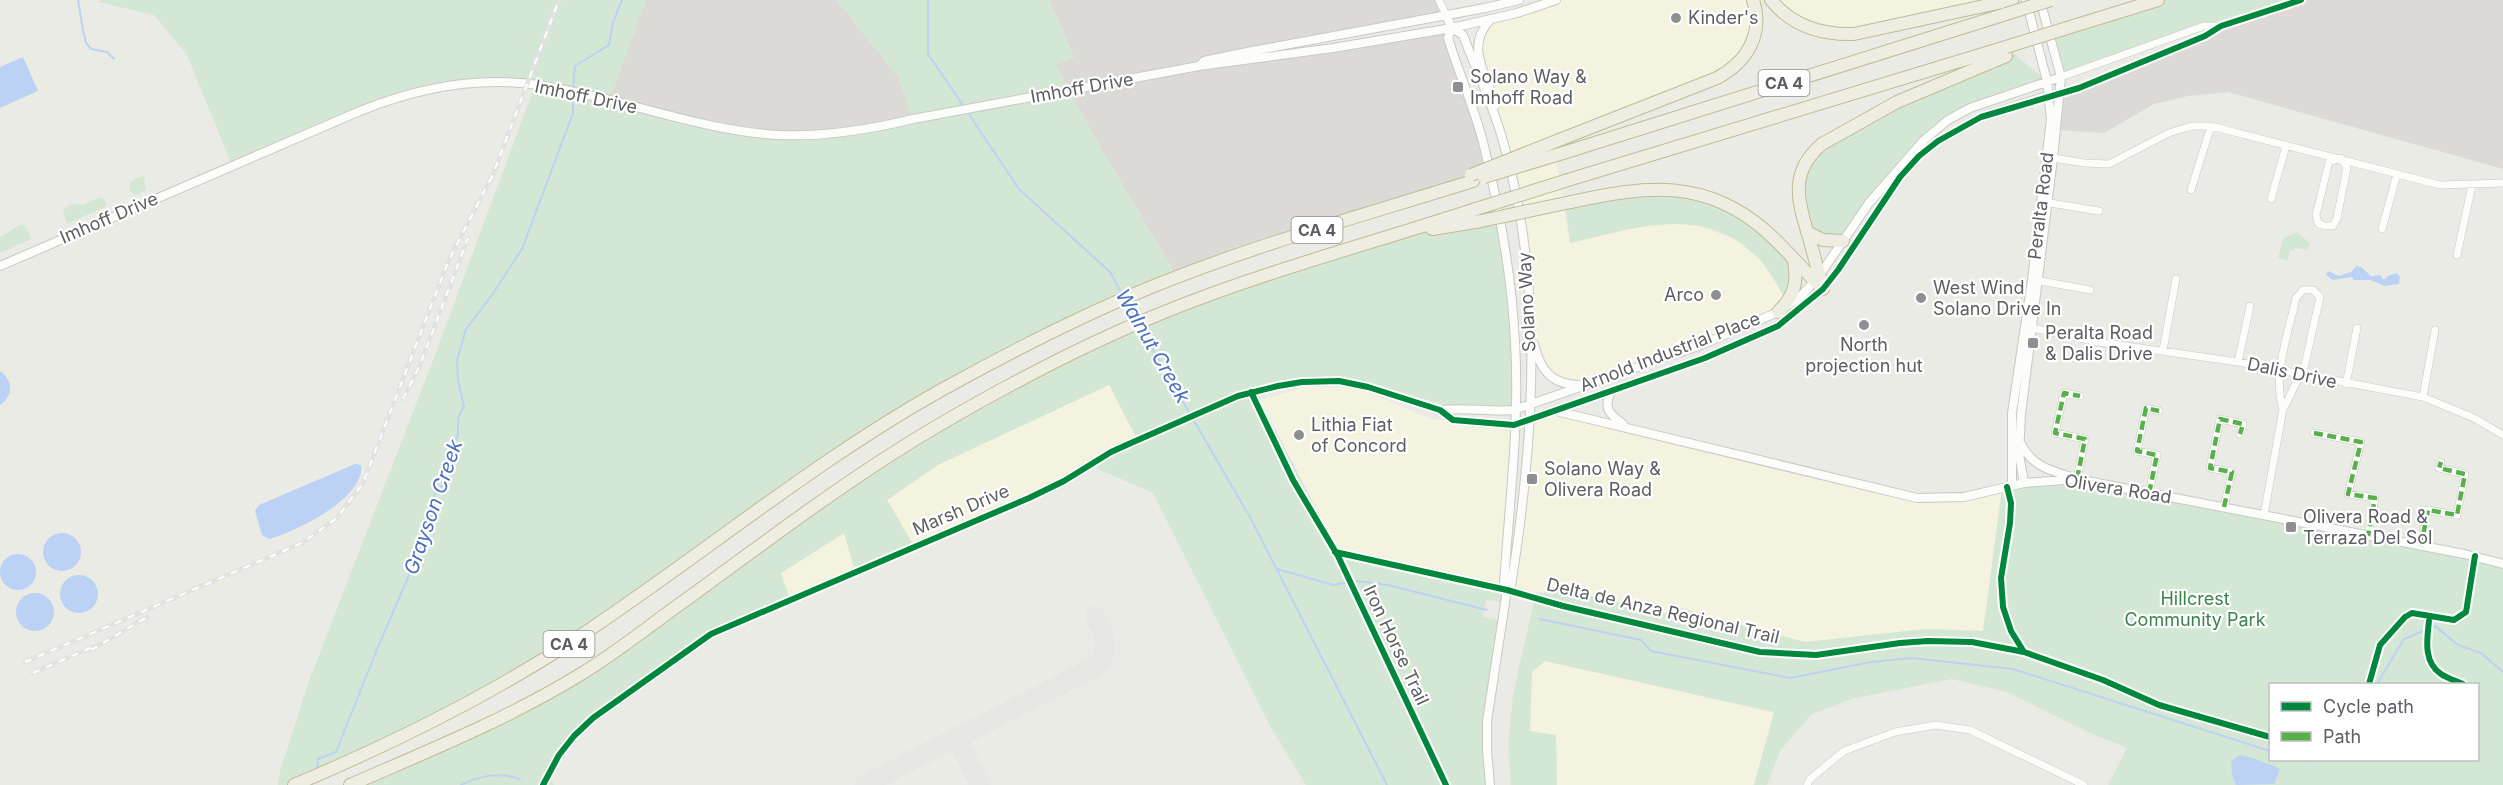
<svg xmlns="http://www.w3.org/2000/svg" width="2503" height="785" font-family="Inter,sans-serif">
  <style>
    .commercial { fill: #f4f3df }
    .industrial { fill: #dbdad6 }
    .green { fill: #d4e7d4; fill-rule: evenodd }
    .water { fill: #bbd2f4 }
    .lines { fill: none; stroke-linecap: round; stroke-linejoin: round }
    .stream { stroke: #bbd2f4; stroke-width: 2 }
    .taxiway { stroke: #e6e6e4; stroke-width: 20 }
    .minor-casing { stroke: #c8c8c6; stroke-width: 8 }
    .tertiary-casing { stroke: #c8c8c6; stroke-width: 10 }
    .motorway-casing { stroke: #c1bb95; stroke-width: 14 }
    .minor { stroke: #fcfcfb; stroke-width: 7 }
    .tertiary { stroke: #fcfcfb; stroke-width: 8 }
    .motorway { stroke: #eeede1; stroke-width: 12 }
    .rail-casing { stroke: #e2e2e2; stroke-width: 4.5 }
    .rail { stroke: #fff; stroke-width: 2; stroke-dasharray: 7; stroke-linecap: butt }
    .motorway-bridge-casing { stroke: #c1bb95; stroke-width: 14; stroke-linecap: butt }
    .motorway-bridge { stroke: #eeede1; stroke-width: 12 }
    .quiet { stroke: #58b04a; stroke-width: 4.5; stroke-dasharray: 9 4.5; stroke-linecap: butt }
    .cycleway-casing { stroke: #fff; stroke-width: 10 }
    .cycleway { stroke: #00873e; stroke-width: 6 }
    .poi-dot { fill: #8e8f90; stroke: #fff; stroke-width: 2 }
    .labels { text-anchor: middle; stroke-width: 4.5; stroke-linejoin: round; paint-order: stroke }
    .shield { fill: #fff; stroke: #8d8e92; stroke-width: 1.5 }
    .shield-label { font-size: 16px; font-weight: bold; fill: #5c5e63 }
    .poi-label { font-size: 18px; fill: #5c5e63; stroke: #fff; text-anchor: start }
    .street-label { font-size: 18px; fill: #5c5e63; stroke: #fff }
    .park-label { font-size: 18px; fill: #3a834b; stroke: #fff }
    .water-label { font-size: 20px; font-style: italic; fill: #4b6ebc; stroke: #fff }
  </style>
  <rect width="100%" height="100%" fill="#ebebe5"/>
  <path class="commercial" d="M1556,0H1753L1756,23L1731,70L1553,143L1570,243L1651,224L1698,225L1738,241L1761,261L1788,303L1778,312L1589,385L1556,380L1537,355L1521,221L1478,40L1490,20Z
    M1771,0H2007L1854,34L1814,30Z
    M1109,385L1138,439L1113,461L914,546L887,500L938,465Z
    M1332,386L1363,390L1431,419L1514,425L1504,584L1336,547L1260,400L1306,387Z
    M1556,411L1917,498L1964,497L2002,489L1992,574L1983,631L1926,629L1805,642L1674,606L1671,614L1547,586L1544,594L1511,586L1528,420Z
    M845,533L855,571L790,599L781,573Z
    M1545,661L1774,713L1754,785H1557L1556,735L1530,731L1532,672Z"/>
  <path class="industrial" d="M646,0H836L898,76L913,119L819,136L733,129L609,100Z
    M1049,0H1439L1446,15L1199,66L1452,28L1448,39L1491,175L1177,277L1093,135L1055,64L1074,57Z
    M2301,0H2503V169L2228,92L2188,96L2154,104L2104,133L2055,130L2059,94L2221,26Z"/>
  <path class="green" d="M102,0H646L609,100L733,129L819,136L912,118L898,76L836,0H1049L1074,57L1055,64L1093,135L1177,277L955,382L478,699L295,785H278L280,771L309,681L435,355L535,85L507,82L413,92L232,165L187,55L154,15L98,2Z
    M2156,0H2301L2221,26H2204L2061,77L2051,37Z
    M2006,47L2047,81L1970,108L1924,140L1843,241L1807,232L1798,196L1813,151Z
    M144,175L146,190L135,195L130,191V182Z
    M1644,188L1727,205L1794,261L1788,303C1779,289 1771,272 1760,260C1706,202 1636,228 1570,243L1565,203Z
    M99,197L104,199L107,206L67,224L63,213L65,208L74,203L84,205Z
    M1501,217L1510,281L1514,410L1455,408L1369,383L1339,381L1252,393L1260,400L1336,547L1504,584L1505,602L1486,600L1483,617L1502,620L1489,692L1490,785H1306L1270,726L1153,493L1096,468L1111,452L1137,439L1109,385L938,465L887,500L914,546L855,571L844,533L781,573L790,599L735,622L593,718L548,775L554,785H350L581,674L909,443L1109,336L1410,231Z
    M20,225H24L32,239L0,253V237Z
    M2297,232L2310,243L2308,250L2295,248L2294,251L2290,250L2288,260L2278,258L2283,238Z
    M2077,479L2503,564V785H2108L2127,748L2094,735L2007,692L1951,679L1851,699L1811,715L1780,751L1767,785H1754L1774,712L1545,661L1532,672L1530,731L1556,735L1557,785H1511L1508,745L1513,695L1536,592L1544,593L1547,586L1670,614L1673,606L1805,642L1926,629L1983,631L2002,489ZM2270,684H2478V760H2270Z"/>
  <path class="water" d="M23,57L38,91L0,108V67Z
    M2356,266L2361,267L2371,276L2380,275L2384,280L2388,276L2397,273L2400,277L2399,284L2385,286L2370,280H2354L2352,277L2333,280L2326,275L2328,271L2339,276L2351,272Z
    M0,371C13,380 14,396 0,405Z
    M355,464L361,465C366,498 295,532 269,539L262,535L255,511L259,505Z
    M43 552a19 19 0 1 1 38 0a19 19 0 1 1-38 0Z
    M0 572a18 18 0 1 1 36 0a18 18 0 1 1-36 0Z
    M60 594a19 19 0 1 1 38 0a19 19 0 1 1-38 0Z
    M16 612a19 19 0 1 1 38 0a19 19 0 1 1-38 0Z
    M2239,755C2249,756 2270,764 2280,769L2274,784L2236,785L2232,775L2231,762Z"/>
  <g class="lines">
    <path class="stream" d="M78,0L83,30L86,43L91,49L107,52L114,59
      M928,0V54L965,108
      M573,89L575,66L609,45L613,22L622,0
      M968,113L1019,189L1110,272L1122,294
      M1127,301L1137,320
      M1141,328L1190,414
      M1193,419L1251,519L1387,785
      M1277,569L1333,585L1357,581L1388,585L1487,610
      M1540,619L1641,640L1651,651L1790,678L1871,662L1911,658L2013,669L2270,751
      M2377,684L2404,639L2435,626L2458,645L2481,653L2503,672
      M2304,760L2310,761L2320,760
      M317,770L318,759L336,752L378,647L428,531L435,494L446,481L445,461L458,435V418L464,406L458,381L457,360L466,329L492,295L522,249L573,113V95
      M461,785C481,775 499,772 520,779"/>
    <path class="taxiway" d="M956,737L980,785
      M864,785L1095,667C1112,650 1105,635 1095,616"/>
    <defs>
      <path id="minor" d="M1439,0L1446,15
        M2061,77L2204,26H2218
        M2055,95L2079,88L2205,36L2221,26L2301,0
        M2048,157L2084,163L2109,164L2169,133L2192,126H2211L2440,185L2503,183
        M2341,158L2347,168L2337,218L2333,226H2324L2318,223L2316,215L2329,162Z
        M2191,190L2211,126
        M2271,199L2286,146
        M2044,202L2099,211
        M2382,229L2397,174
        M2457,255L2472,185
        M2035,280L2090,290
        M2303,290H2313L2320,297L2303,373C2293,384 2291,397 2283,409C2272,375 2289,332 2296,298Z
        M2028,327L2098,342L2238,362L2423,397L2474,418L2503,435
        M2163,350L2176,279
        M2238,362L2250,306
        M2346,384L2357,328
        M2423,397L2435,330
        M2314,433L2361,442L2348,494L2375,498L2368,536
        M2077,479L2085,439L2055,433L2064,393L2080,396
        M2149,493L2157,455L2137,451L2146,408L2159,411
        M2224,507L2232,472L2210,468L2220,419L2243,424L2240,434
        M2264,515L2283,409
        M2421,546L2428,510L2457,515L2465,474L2439,468L2441,462
        M1807,785L1810,779L1844,751L1895,732L1936,725L1970,730L2084,785"/>
      <path id="tertiary" d="M1446,15L1452,28L1463,35C1476,70 1493,105 1503,141C1545,285 1534,441 1511,586L1507,590L1487,721V750L1490,785
        M1490,20C1464,48 1488,75 1495,106
        M1452,28L1448,38C1459,74 1475,109 1484,146C1500,211 1512,277 1515,343C1520,423 1509,505 1504,584L1507,590
        M1199,66L1204,61L1247,52L1485,8L1519,0
        M0,266L360,111C417,88 477,76 538,85C619,97 696,130 778,135C824,137 868,130 913,119L1199,66L1333,48L1452,28L1517,13L1556,0
        M1534,344C1541,372 1552,385 1582,385
        M1611,392C1603,408 1609,414 1623,424
        M1440,410C1465,407 1489,412 1514,410L1701,345L1778,312L1800,297L1819,276L1869,203L1924,140L1948,120L1970,108L2061,77
        M1556,411L1917,498L1964,497L2024,483L2077,479L2464,554L2503,564
        M2021,444C2032,466 2049,470 2071,477
        M2024,483L2019,454L2021,414L2053,158L2061,77L2040,0
        M2012,486V413L2032,280L2051,119L2047,81L2026,0
        M543,785L559,755L574,736L593,718L711,634L1029,498L1064,481L1111,452L1131,443L1238,396L1278,386L1302,382L1339,381L1368,387L1440,410L1453,420L1514,425L1705,358L1778,326L1823,289L1838,270L1900,177L1919,156L1938,141L1981,117L2050,95"/>
      <path id="motorway" d="M1771,0C1792,26 1821,35 1854,34L2012,0
        M2067,28L2158,0
        M1559,140L1717,78C1747,62 1764,34 1753,0
        M1563,153L2006,14
        M1568,180L2006,47
        M1571,202C1645,186 1705,177 1767,232C1786,249 1803,270 1822,288
        M1432,229L1481,221
        M1807,232L1823,240L1843,241
        M1823,289C1818,270 1813,252 1808,234C1797,199 1790,171 1822,144L1897,102L2006,56
        M1778,312C1794,297 1798,283 1794,261
        M294,785C389,745 481,700 568,644C698,559 819,456 956,382C1018,348 1083,315 1149,288C1254,245 1364,215 1473,181
        M350,785C428,751 508,719 581,674C619,651 654,622 691,596C772,537 852,476 939,425C1011,383 1085,344 1162,313C1265,271 1373,243 1479,208"/>
    </defs>
    <use href="#minor" class="minor-casing"/>
    <use href="#tertiary" class="tertiary-casing"/>
    <use href="#motorway" class="motorway-casing"/>
    <use href="#minor" class="minor"/>
    <use href="#tertiary" class="tertiary"/>
    <use href="#motorway" class="motorway"/>
    <defs>
      <path id="rail" d="M490,182L559,0
        M403,399L420,365L468,238
        M91,650L147,617
        M25,662L302,543L337,518L363,483L448,262L492,176
        M33,673L97,645"/>
    </defs>
    <use href="#rail" class="rail-casing"/>
    <use href="#rail" class="rail"/>
    <defs>
      <path id="motorway-bridge" d="M2006,14L2051,0
        M2006,47L2067,28
        M1471,175L1559,140
        M1484,177L1563,153
        M1479,208L1568,180
        M1481,221L1571,202"/>
    </defs>
    <use href="#motorway-bridge" class="motorway-bridge-casing"/>
    <use href="#motorway-bridge" class="motorway-bridge"/>
    <path class="quiet" d="M2314,433L2361,442L2348,494L2375,498L2368,536
      M2077,479L2085,439L2055,433L2064,393L2080,396
      M2149,493L2157,455L2137,451L2146,408L2159,411
      M2224,507L2232,472L2210,468L2220,419L2243,424L2240,434
      M2421,546L2428,510L2457,515L2465,474L2439,468L2441,462"/>
    <defs>
      <path id="cycleway" d="M1251,392L1293,480L1338,556L1446,785
        M2007,487L2011,503L2010,523L2001,578L2003,607L2011,631L2024,652L2103,680L2159,705L2270,737
        M1335,552L1507,590L1563,606L1760,652L1816,655L1900,643L1928,641L1972,642L2024,652
        M2429,621C2427,639 2423,662 2441,674C2447,678 2456,681 2463,684
        M2369,684L2380,645L2405,617L2412,613L2454,620L2466,612L2475,556
        M543,785L559,755L574,736L593,718L711,634L1029,498L1064,481L1111,452L1131,443L1238,396L1278,386L1302,382L1339,381L1368,387L1440,410L1453,420L1514,425L1705,358L1778,326L1823,289L1838,270L1900,177L1919,156L1938,141L1981,117L2079,88L2205,36L2221,26L2301,0"/>
    </defs>
    <use href="#cycleway" class="cycleway-casing"/>
    <use href="#cycleway" class="cycleway"/>
  </g>
  <g class="poi-dot">
    <circle cx="1676" cy="18" r="6"/>
    <rect x="1452" y="81" width="12" height="12" rx="3"/>
    <circle cx="1716" cy="295" r="6"/>
    <circle cx="1921" cy="298" r="6"/>
    <circle cx="1864" cy="325" r="6"/>
    <rect x="2027" y="337" width="12" height="12" rx="3"/>
    <circle cx="1299" cy="435" r="6"/>
    <rect x="1526" y="473" width="12" height="12" rx="3"/>
    <rect x="2285" y="521" width="12" height="12" rx="3"/>
  </g>
  <g class="labels">
    <g class="shield">
      <rect x="1758.5" y="70" width="51" height="26" rx="4.5"/>
      <rect x="1291.5" y="217" width="51" height="26" rx="4.5"/>
      <rect x="543.5" y="631" width="51" height="26" rx="4.5"/>
    </g>
    <g class="shield-label">
      <text x="1784" y="89">CA 4</text>
      <text x="1317" y="236">CA 4</text>
      <text x="569" y="650">CA 4</text>
    </g>
    <g class="poi-label">
      <text x="1688" y="24">Kinder's</text>
      <text x="1470" y="83">Solano Way &amp;<tspan x="1470" dy="21">Imhoff Road</tspan></text>
      <text x="1933" y="294">West Wind<tspan x="1933" dy="21">Solano Drive In</tspan></text>
      <text x="1704" y="301" text-anchor="end">Arco</text>
      <text x="2045" y="339">Peralta Road<tspan x="2045" dy="21">&amp; Dalis Drive</tspan></text>
      <text x="1864" y="351" text-anchor="middle">North<tspan x="1864" dy="21">projection hut</tspan></text>
      <text x="1311" y="431">Lithia Fiat<tspan x="1311" dy="21">of Concord</tspan></text>
      <text x="1544" y="475">Solano Way &amp;<tspan x="1544" dy="21">Olivera Road</tspan></text>
      <text x="2303" y="523">Olivera Road &amp;<tspan x="2303" dy="21">Terraza Del Sol</tspan></text>
    </g>
    <g class="street-label">
      <text transform="translate(1082 88) rotate(-10)" y="6">Imhoff Drive</text>
      <text transform="translate(586 97) rotate(12)" y="6">Imhoff Drive</text>
      <text transform="translate(2041 206) rotate(-83)" y="6">Peralta Road</text>
      <text transform="translate(109 218) rotate(-23)" y="6">Imhoff Drive</text>
      <text transform="translate(1527 302) rotate(-93)" y="6">Solano Way</text>
      <text transform="translate(1670 352) rotate(-21)" y="6">Arnold Industrial Place</text>
      <text transform="translate(2292 373) rotate(12)" y="6">Dalis Drive</text>
      <text transform="translate(2118 489) rotate(9)" y="6">Olivera Road</text>
      <text transform="translate(961 510) rotate(-23)" y="6">Marsh Drive</text>
      <text transform="translate(1663 611) rotate(13)" y="6">Delta de Anza Regional Trail</text>
      <text transform="translate(1396 645) rotate(65)" y="6">Iron Horse Trail</text>
    </g>
    <g class="park-label">
      <text x="2195" y="605">Hillcrest<tspan x="2195" dy="21">Community Park</tspan></text>
    </g>
    <g class="water-label">
      <text transform="translate(1153 346) rotate(60)" y="7">Walnut Creek</text>
      <text transform="translate(433 507) rotate(-71)" y="7">Grayson Creek</text>
    </g>
  </g>
  <rect x="2269" y="683" width="210" height="78" fill="#ffffff" stroke="#bebfc1" stroke-width="1.5"/>
  <rect x="2281" y="702" width="30" height="9" fill="#00873e" stroke="#bebfc1" stroke-width="1.5"/>
  <text x="2323" y="713" font-size="18" fill="#5c5e63">Cycle path</text>
  <rect x="2281" y="732" width="30" height="9" fill="#58b04a" stroke="#bebfc1" stroke-width="1.5"/>
  <text x="2323" y="743" font-size="18" fill="#5c5e63">Path</text>
</svg>
